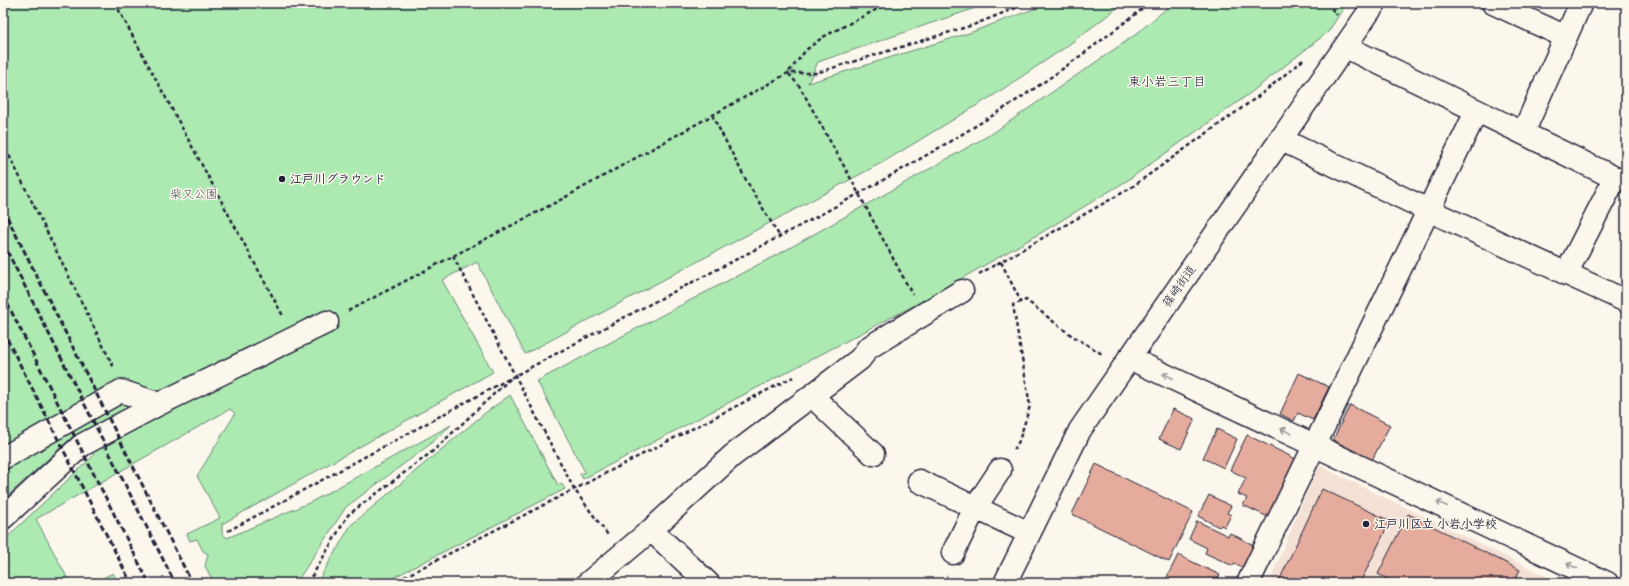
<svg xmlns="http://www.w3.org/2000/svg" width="1629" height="586" font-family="'Gochi Hand','Klee One',sans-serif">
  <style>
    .built { fill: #f4e0d4 }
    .green { fill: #aceab1; stroke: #678676 }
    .building { fill: #e5ac9d; stroke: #22223b }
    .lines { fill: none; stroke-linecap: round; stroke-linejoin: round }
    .minor-casing { stroke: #22223b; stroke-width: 25 }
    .major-casing { stroke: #22223b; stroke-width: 25 }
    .path { stroke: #22223b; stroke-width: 2.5; stroke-dasharray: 4 3; stroke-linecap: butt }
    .minor { stroke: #fbf7ec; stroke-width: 22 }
    .major { stroke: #fbf7ec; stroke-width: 22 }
    .rail { stroke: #22223b; stroke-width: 3; stroke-dasharray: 6 3; stroke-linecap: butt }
    .oneway { stroke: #99979c }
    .poi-dot { fill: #22223b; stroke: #fbf7ec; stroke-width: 1.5 }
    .labels { text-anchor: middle; stroke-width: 3; stroke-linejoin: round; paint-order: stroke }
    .poi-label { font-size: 12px; font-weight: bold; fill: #22223b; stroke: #fbf7ec; text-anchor: start }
    .park-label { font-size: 12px; fill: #445458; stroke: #fbf7ec }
    .street-label { font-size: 12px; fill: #22223b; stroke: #fbf7ec }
    .neighbourhood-label { font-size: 13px; fill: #22223b; stroke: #fbf7ec }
  </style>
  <rect width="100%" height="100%" fill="#fbf7ec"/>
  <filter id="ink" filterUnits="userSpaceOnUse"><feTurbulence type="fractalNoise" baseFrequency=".025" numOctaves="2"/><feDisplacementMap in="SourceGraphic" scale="8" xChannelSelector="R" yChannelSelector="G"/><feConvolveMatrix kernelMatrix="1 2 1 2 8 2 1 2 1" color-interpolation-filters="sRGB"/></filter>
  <g filter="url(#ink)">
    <path class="built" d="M1318,465L1560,583H1269Z"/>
    <path class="green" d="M3,3H990L818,62L808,83L969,33L1050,3H1124L1063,49L994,95L885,161L525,354L477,262L442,280L493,372L222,524V533L227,538L311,502L451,425L428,446L346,507L296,583H214L205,566L208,554L203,551L197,539L190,541L187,534L220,518L197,476L235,414L230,409L36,519L70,583H3V541L94,455L72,437L3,500Z
      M1173,3H1347L1328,32L1249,94L1128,180L1039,234L917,304L583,479L580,474L585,472L537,381L786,250L993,133L1135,35Z
      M510,395L558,485L561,483L565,489L383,583H317L351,525L485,413Z
      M113,573L118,583H92Z"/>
    <path class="building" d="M1299,373L1329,387L1313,420L1298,413L1294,421L1280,414Z
      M1350,405L1390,425L1372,460L1333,440Z
      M1173,409L1195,419L1181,449L1159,439Z
      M1217,429L1237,439L1224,468L1203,458Z
      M1247,435L1296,459L1268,517L1243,505L1247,498L1238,494L1246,478L1230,470Z
      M1096,464L1193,512L1169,562L1072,514Z
      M1322,489L1390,521L1360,583H1278Z
      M1209,495L1231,506L1227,513L1231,515L1225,527L1221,525L1219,527L1198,516Z
      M1408,514L1520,570L1513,583H1395L1378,574Z
      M1197,521L1228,536L1230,533L1255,546L1244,568L1234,563L1233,566L1205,553L1207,548L1189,539Z
      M1178,555L1220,575L1216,583H1164Z"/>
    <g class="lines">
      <defs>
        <path id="minor" d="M1493,3L1566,37
          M1346,47L1615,178L1566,274
          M1523,133L1581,3
          M1280,139L1428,210L1626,301
          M1129,358L1607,583
          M812,396L873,454
          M3,458L121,391L159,404
          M919,481L1029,533
          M3,518L82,445L159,404L327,322
          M651,530L708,583
          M953,553L975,508L1000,470
          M588,583L651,530L732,456L860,359L868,348L962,291
          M1248,583L1476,112"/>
        <path id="major" d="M1005,583L1080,430L1375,3"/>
      </defs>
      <use href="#minor" class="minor-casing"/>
      <use href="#major" class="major-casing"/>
      <path class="path" d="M115,3L283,316
        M889,3L823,37L806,50L788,73L800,87L851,179L912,294
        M1327,3L1337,15
        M712,115L746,180L780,237
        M3,143L114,368
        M453,256L574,489L608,535
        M1001,262L1021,302
        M979,274L1129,189L1260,95L1303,60
        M348,311L564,198L788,73H816L973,25L1028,3
        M1014,450L1019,441L1030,406L1013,305L1026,300L1068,333L1102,354
        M228,531C359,460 491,388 623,318C751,252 880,186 1003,109C1054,77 1102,40 1150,3
        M308,583L348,515L433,451L511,378
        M392,583L793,377
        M943,583L947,576"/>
      <use href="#minor" class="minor"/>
      <use href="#major" class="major"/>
      <path class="rail" d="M3,209L192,583
        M3,243L175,583
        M3,295L149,583
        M3,331L131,583"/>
    </g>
    <defs><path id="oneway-shaft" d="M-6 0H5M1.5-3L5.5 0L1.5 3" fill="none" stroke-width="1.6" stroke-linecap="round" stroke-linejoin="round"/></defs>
    <g class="oneway">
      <use href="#oneway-shaft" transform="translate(1168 376) rotate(-155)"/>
      <use href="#oneway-shaft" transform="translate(1286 431) rotate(-155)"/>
      <use href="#oneway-shaft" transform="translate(1442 504) rotate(-155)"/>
      <use href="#oneway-shaft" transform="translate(1572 566) rotate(-155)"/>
    </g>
  </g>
  <g class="poi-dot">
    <circle cx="282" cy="179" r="4"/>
    <circle cx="1366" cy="524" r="4"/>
  </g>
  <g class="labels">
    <g class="poi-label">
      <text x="290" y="183">江戸川グラウンド</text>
      <text x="1374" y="528">江戸川区立 小岩小学校</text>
    </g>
    <g class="park-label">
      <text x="194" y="198">柴又公園</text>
    </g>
    <g class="street-label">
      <text transform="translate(1179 286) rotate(-55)" y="4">篠崎街道</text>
    </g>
    <g class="neighbourhood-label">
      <text x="1167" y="86">東小岩三丁目</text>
    </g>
  </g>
  <rect width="1629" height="586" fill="none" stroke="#fbf7ec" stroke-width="16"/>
  <rect x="8" y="8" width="1613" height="570" fill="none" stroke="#22223b" stroke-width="1.5" filter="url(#ink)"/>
</svg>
